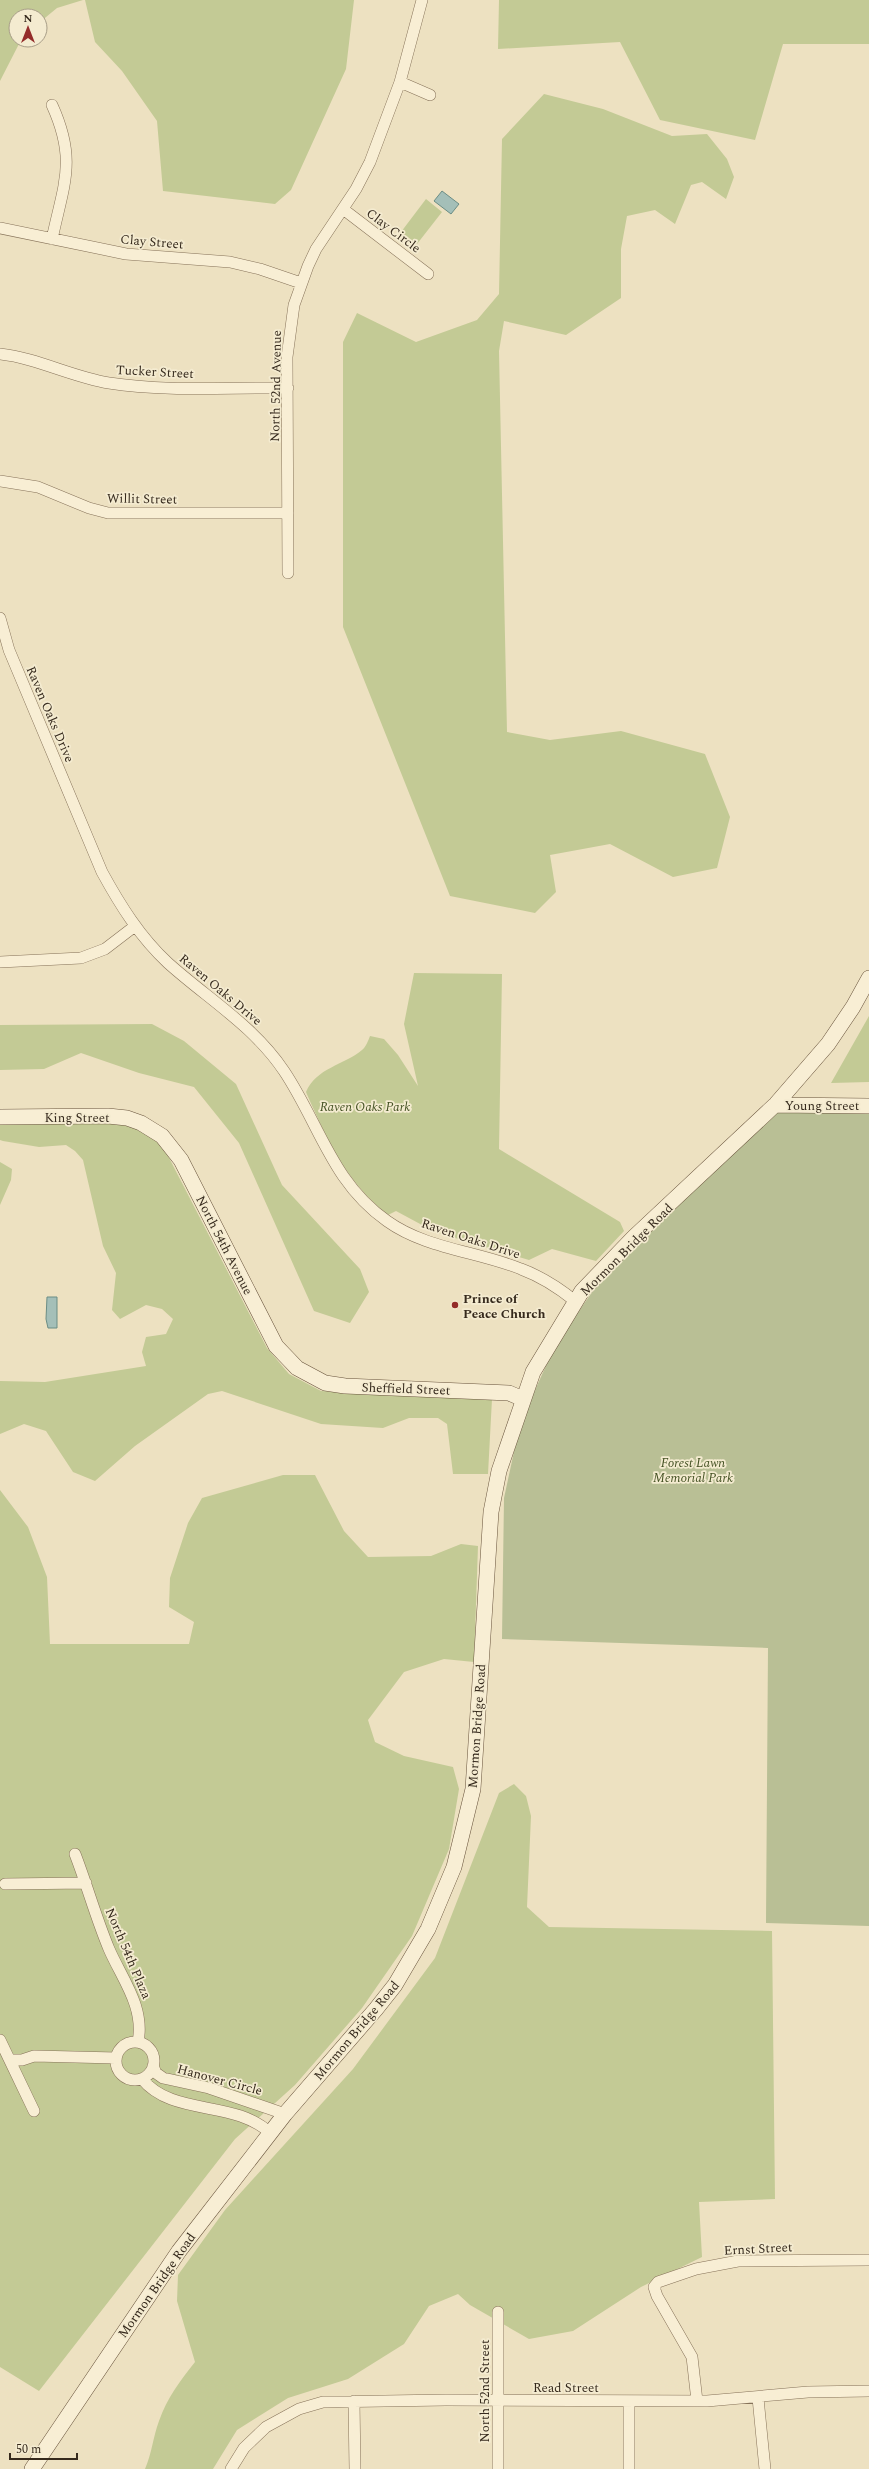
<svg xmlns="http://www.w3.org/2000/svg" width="869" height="2469" font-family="Spectral,serif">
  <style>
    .green { fill: #c3ca95 }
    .cemetery { fill: #b9bf95 }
    .water { fill: #a4bfb8; stroke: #6b8d85 }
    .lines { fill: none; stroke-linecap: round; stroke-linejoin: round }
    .street-casing { stroke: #867259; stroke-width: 12 }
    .secondary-casing { stroke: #68533c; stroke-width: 16 }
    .street { stroke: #f8eed4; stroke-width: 11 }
    .secondary { stroke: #f8eed4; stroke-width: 15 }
    .poi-dot { fill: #942c2a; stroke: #f4ebd0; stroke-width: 1.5 }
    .labels { text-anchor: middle; stroke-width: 3.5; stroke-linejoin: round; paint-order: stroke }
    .street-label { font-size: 13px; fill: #362a1d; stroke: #f4ebd0 }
    .park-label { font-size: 13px; font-style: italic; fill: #455224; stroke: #f4ebd0 }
    .poi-label { font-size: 13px; font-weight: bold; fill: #362a1d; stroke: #f4ebd0; text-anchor: start }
  </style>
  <rect width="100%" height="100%" fill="#ede1c1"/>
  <path class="green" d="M0,0H83L57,8L40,22V16H16V40H21L0,81Z
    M85,0H354L346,69L291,190L275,204L163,191L157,121L122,71L95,42Z
    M499,0H869V44H783L755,140L660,120L620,42L498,49Z
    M544,94L603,109L672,136L707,134L727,159L734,177L726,199L702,182L691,185L675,224L655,210L627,216L621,249V298L566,335L504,321L499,351L507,732L550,740L621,731L705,754L730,817L717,868L673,877L610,844L550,855L556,892L535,913L450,896L343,627V342L357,313L416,342L477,320L499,294L502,139Z
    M426,199L442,212L417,244L401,232Z
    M414,973L502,974L499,1149L620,1222L624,1231L596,1261L552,1249L529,1260L435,1232L396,1211L388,1215C346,1182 327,1140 306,1092C316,1068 344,1065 362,1050C366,1047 368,1041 370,1036L384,1039L398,1055L418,1086L404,1024Z
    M869,1016V1082L831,1083Z
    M152,1024L184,1041L236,1084L282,1185L360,1269L369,1292L350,1323L314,1311L239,1143L194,1087L139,1073L81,1053L44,1069L0,1070V1025Z
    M0,1124H120L149,1132L165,1150L267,1348L289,1374L321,1391L492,1399L488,1474H453L447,1424L438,1418H409L383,1428L321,1424L222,1391L208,1394L135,1446L95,1481L73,1472L46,1431L24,1424L0,1434V1381L45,1382L146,1366L142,1352L146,1337L166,1334L173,1319L162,1309L146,1305L120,1319L112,1310L116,1273L103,1246L83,1160L75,1151L66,1145L39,1147L3,1141L0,1140Z
    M0,1162L12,1169L11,1180L0,1205Z
    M283,1475H315L344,1531L368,1557L431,1556L461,1544L478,1546L474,1662L444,1659L404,1672L368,1720L375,1742L404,1756L453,1767L459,1789L449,1849L412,1936L362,2008L295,2085L235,2139L39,2391L0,2367V1490L28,1527L47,1577L50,1644H189L194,1622L169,1607L170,1578L188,1523L202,1498Z
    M514,1784L526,1796L531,1816L527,1907L549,1927L772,1931L775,2199L699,2202L702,2257L641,2287L573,2331L529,2339L470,2305L458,2294L429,2306L404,2344L348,2379L288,2398L237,2430L213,2469H145C152,2453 153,2437 159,2421C167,2398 180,2381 195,2362L177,2301L178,2275L225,2210L353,2069L435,1958L499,1793Z"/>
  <path class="cemetery" d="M780,1109L869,1110V1926L766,1923L768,1648L502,1639L504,1498L518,1433L525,1412L555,1346L601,1279Z"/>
  <path class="water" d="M442,191L459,204L451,214L434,201Z
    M47,1297H57V1328H48L46,1319Z"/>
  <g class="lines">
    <defs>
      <path id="street" d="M400,82L430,95
        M52,105C77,160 64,183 52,239
        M343,209L428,274
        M0,228L126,254L230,262L260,269L301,283
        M0,354C37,358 72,377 109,383C167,392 229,387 288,388
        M0,481L38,487L89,508L108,513H288
        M288,573L287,357L294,305L308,266L316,249L356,189L370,162L400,82L422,0
        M0,618L9,650L102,872C120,905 140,937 168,963C208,999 254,1026 284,1071C319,1123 332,1183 387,1221C426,1249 477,1251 521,1269C540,1276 559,1288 575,1301
        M0,962L81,958L105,949L135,926
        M75,1854C87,1885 96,1918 109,1949C122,1979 145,2007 138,2042
        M5,1884L86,1883
        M0,2040L34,2111
        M116 2061a19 19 0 1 1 38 0a19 19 0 1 1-38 0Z
        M11,2060H22L34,2056L116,2058
        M153,2066L156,2073L163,2078L209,2088L285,2114
        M142,2079C173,2117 234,2099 270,2133
        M758,2398L765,2469
        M354,2401L355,2469
        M697,2401L692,2357L657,2296L654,2287L658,2282L696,2269L738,2261L869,2260
        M231,2469L244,2448L266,2427L299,2409L323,2402L446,2400L707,2401L808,2392L869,2391
        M498,2469V2312
        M629,2469V2401"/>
      <path id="secondary" d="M775,1105L869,1106
        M0,1117L108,1116L127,1118L141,1123L162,1136L181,1160L276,1346L297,1368L325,1383L345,1386L509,1393L523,1399
        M32,2469L179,2251L285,2114L376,2009L395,1985L428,1929L454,1867L473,1789L491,1512L499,1471L533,1372L582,1291L634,1237L776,1104L828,1044L853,1007L869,978"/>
    </defs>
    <use href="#street" class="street-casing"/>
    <use href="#secondary" class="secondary-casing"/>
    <use href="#street" class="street"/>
    <use href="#secondary" class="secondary"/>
  </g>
  <circle class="poi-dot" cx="455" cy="1305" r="4"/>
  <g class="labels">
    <g class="street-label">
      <text transform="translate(394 230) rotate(37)" y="5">Clay Circle</text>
      <text transform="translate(152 241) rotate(5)" y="5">Clay Street</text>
      <text transform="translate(155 371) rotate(3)" y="5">Tucker Street</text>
      <text transform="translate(275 386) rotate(-89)" y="5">North 52nd Avenue</text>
      <text transform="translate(142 498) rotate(1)" y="5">Willit Street</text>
      <text transform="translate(51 714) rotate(67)" y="5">Raven Oaks Drive</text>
      <text transform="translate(221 989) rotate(40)" y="5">Raven Oaks Drive</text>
      <text x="822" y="1110">Young Street</text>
      <text x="77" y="1122">King Street</text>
      <text transform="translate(471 1238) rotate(18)" y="5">Raven Oaks Drive</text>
      <text transform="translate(225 1245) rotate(63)" y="5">North 54th Avenue</text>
      <text transform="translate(626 1249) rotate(-45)" y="5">Mormon Bridge Road</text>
      <text transform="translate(406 1388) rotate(2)" y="5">Sheffield Street</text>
      <text transform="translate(476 1726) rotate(-86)" y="5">Mormon Bridge Road</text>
      <text transform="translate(129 1953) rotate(67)" y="5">North 54th Plaza</text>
      <text transform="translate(356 2030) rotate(-50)" y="5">Mormon Bridge Road</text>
      <text transform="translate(220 2079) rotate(15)" y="5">Hanover Circle</text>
      <text transform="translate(758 2248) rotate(-3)" y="5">Ernst Street</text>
      <text transform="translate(156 2285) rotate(-55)" y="5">Mormon Bridge Road</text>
      <text x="566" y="2392">Read Street</text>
      <text transform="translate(484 2391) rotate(-90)" y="5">North 52nd Street</text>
    </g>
    <g class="park-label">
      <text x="365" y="1111">Raven Oaks Park</text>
      <text x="693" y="1467">Forest Lawn<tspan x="693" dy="15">Memorial Park</tspan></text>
    </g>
    <g class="poi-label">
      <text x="463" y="1303">Prince of<tspan x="463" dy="15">Peace Church</tspan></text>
    </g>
  </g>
  <g transform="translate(28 28)"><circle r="19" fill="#f4ebd0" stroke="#a89e88"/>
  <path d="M0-3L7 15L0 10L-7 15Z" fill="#942c2a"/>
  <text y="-6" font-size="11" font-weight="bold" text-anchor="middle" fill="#362a1d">N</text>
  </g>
  <path d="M10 2453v6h67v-6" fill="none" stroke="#362a1d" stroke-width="2"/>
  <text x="16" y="2453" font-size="12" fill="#362a1d" stroke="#f4ebd0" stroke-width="3" paint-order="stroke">50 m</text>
</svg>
